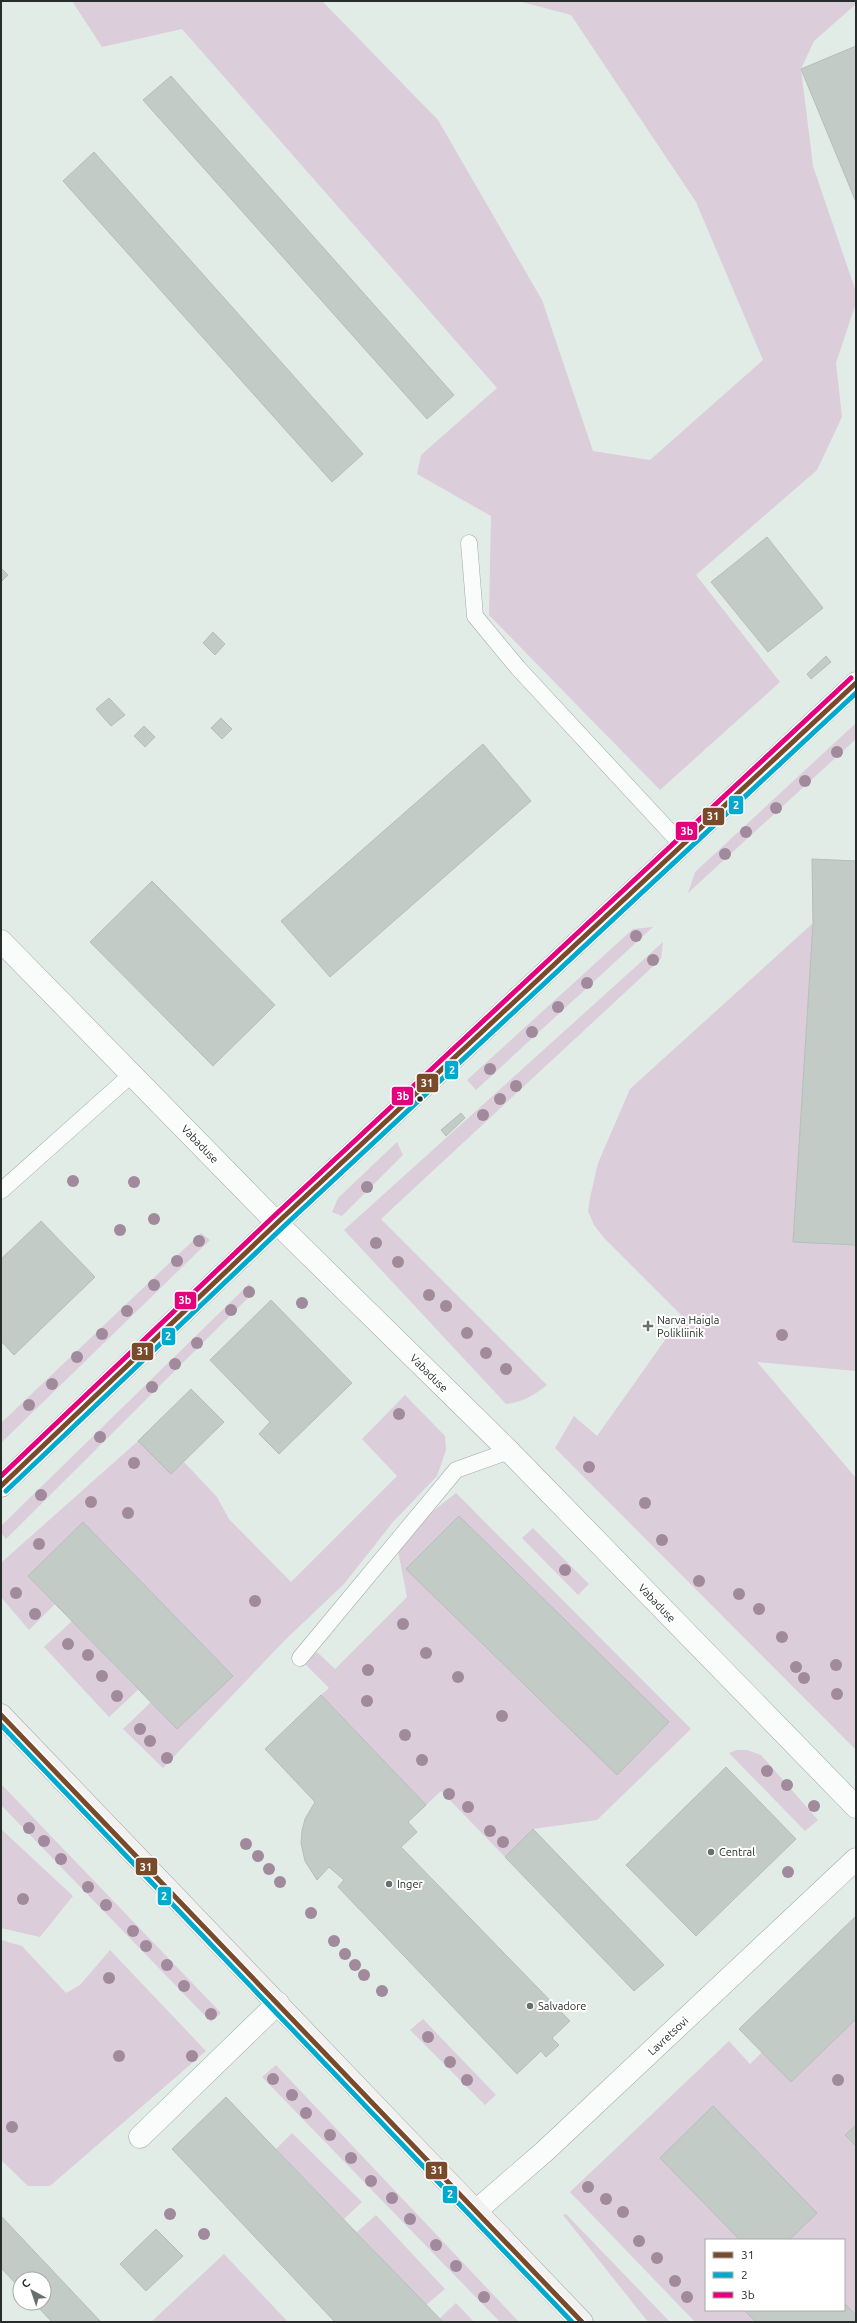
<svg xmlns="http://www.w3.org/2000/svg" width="857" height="2323" font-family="Ubuntu,sans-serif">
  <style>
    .green { fill: #dbcdd9; fill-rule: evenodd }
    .building { fill: #c3cbc7; stroke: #b6bdba }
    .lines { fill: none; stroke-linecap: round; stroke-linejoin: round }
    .service-casing { stroke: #a2aaa6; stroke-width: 17 }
    .minor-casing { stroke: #a2aaa6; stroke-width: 23 }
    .tertiary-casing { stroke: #a2aaa6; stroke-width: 23 }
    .secondary-casing { stroke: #a2aaa6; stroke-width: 23 }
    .service { stroke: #fafcfb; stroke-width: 16 }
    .minor { stroke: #fafcfb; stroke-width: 22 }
    .tertiary { stroke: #fafcfb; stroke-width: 22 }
    .secondary { stroke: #f2f1f2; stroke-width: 22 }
    .bus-1-casing { stroke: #fff; stroke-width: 8 }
    .bus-2-casing { stroke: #fff; stroke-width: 8 }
    .bus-3-casing { stroke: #fff; stroke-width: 8 }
    .bus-1 { stroke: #7a4b2a; stroke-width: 5 }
    .bus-2 { stroke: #00a9ce; stroke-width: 5 }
    .bus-3 { stroke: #e5007d; stroke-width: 5 }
    .tree { fill: #a08a9c }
    .bus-dot { fill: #262d2a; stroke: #fff; stroke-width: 1.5 }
    .poi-dot { fill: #67706c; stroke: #fff; stroke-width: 1.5 }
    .labels { text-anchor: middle; stroke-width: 4; stroke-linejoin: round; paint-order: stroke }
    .street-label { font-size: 11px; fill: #262d2a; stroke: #fff }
    .poi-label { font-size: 11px; fill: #262d2a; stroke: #fff; text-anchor: start }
    .line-badge { stroke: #fff; stroke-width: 1.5 }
    .badge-label { font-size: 11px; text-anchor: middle; font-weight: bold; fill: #fff }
  </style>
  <rect width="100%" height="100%" fill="#e1ece7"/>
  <path class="green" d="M72,1H322L438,120L542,300L593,451L650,460L763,360L696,202L571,15L518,1H856V4L814,41L801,69L813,166L856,292V303L836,363L842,417L817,470L696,575L780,682L660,790L489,615L491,516L417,474L421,455L497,388L182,29L102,47Z
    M856,723V739L688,893L695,872Z
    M813,923L793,1242L856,1245V1371L757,1362L856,1478V1750L555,1448L574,1416L597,1436L682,1316L604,1238L594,1225L588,1211L590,1198L598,1163L630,1089Z
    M653,927L476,1090L467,1080L633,929Z
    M663,942L661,959L381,1219L547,1385C533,1396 523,1402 506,1404L344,1230Z
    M397,1142L403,1155L342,1216L332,1212L338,1198Z
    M201,1233L210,1240L1,1443V1423Z
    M249,1284L255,1291L6,1539L1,1533V1526Z
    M405,1395L445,1436L446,1450L437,1476L393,1522L344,1584L284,1641L163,1768L123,1729L151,1702L177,1729L232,1675L83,1522L28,1576L55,1604L29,1630L1,1597V1564L3,1561L138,1441L171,1474L184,1462L217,1497L229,1519L291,1582L397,1476L362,1439Z
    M456,1493L691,1729L597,1820L533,1829L505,1857L441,1791L426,1805L321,1695L329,1688L304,1663L317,1652L335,1669L407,1597L398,1551L432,1512Z
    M533,1528L589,1584L578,1595L522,1538Z
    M72,1621L138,1690L109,1717L44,1647Z
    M737,1750H747L761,1755L818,1820L805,1831L729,1753Z
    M1,1784L221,2013L211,2022L1,1805Z
    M1,1829L73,1896L40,1937L1,1928Z
    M1,1940L22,1946L66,1993L80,1985L110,1950L206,2051L50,2186H28L1,2160Z
    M423,2019L496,2095L485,2105L410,2030Z
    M856,2019V2125L846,2135L856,2146V2322H695L570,2192L729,2041L750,2064L762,2052L791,2082ZM706,2240H844V2310H706Z
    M276,2065L519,2322H500L262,2077Z
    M292,2133L362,2202L344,2219L276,2149Z
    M566,2214L670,2322H648L563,2215Z
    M376,2215L445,2289L426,2305L357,2232Z
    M224,2254L288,2322H151Z
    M456,2303L474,2322H443L440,2318Z"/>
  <path class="building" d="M856,46V202L801,69Z
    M171,76L454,395L427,419L143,100Z
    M94,152L363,454L332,482L63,181Z
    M767,537L823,608L768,652L711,582Z
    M1,568L8,575L1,582Z
    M213,632L225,644L215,655L203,643Z
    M826,656L831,662L811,679L807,674Z
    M109,698L125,715L111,726L96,709Z
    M221,718L232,729L222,739L211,728Z
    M144,726L155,737L145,747L134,736Z
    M483,744L531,801L330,977L281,921Z
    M812,859L856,861V1245L793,1242L813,923Z
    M152,881L275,1005L213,1066L90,942Z
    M461,1113L465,1118L446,1136L441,1130Z
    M41,1221L95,1277L14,1355L1,1341V1259Z
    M271,1300L352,1383L279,1454L259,1434L270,1422L210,1360Z
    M191,1389L224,1422L171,1474L138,1441Z
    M459,1516L669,1722L617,1775L406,1569Z
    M83,1522L233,1676L177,1729L28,1576Z
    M321,1695L426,1805L408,1822L417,1832L401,1847L570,2021L552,2038L559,2045L546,2057L541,2051L517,2074L338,1887L344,1880L329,1867L317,1880L305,1861L301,1843L302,1831L305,1819L315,1802L265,1749Z
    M726,1767L796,1839L696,1936L626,1865Z
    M533,1829L664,1965L634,1991L505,1857Z
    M856,1916V2019L791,2082L739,2029Z
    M226,2097L263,2136L443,2322H335L172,2149Z
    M713,2106L817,2213L789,2240H740L660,2158Z
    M856,2125V2146L845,2135Z
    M1,2216L101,2322H52L34,2303H44V2279H20V2288L1,2268Z
    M156,2229L183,2256L146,2291L120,2264Z
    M844,2303L856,2315V2322H756L744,2310H844Z"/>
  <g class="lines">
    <defs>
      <path id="service" d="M469,543L475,616L518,668L682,845
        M1,1191L132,1074
        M300,1658L456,1470L509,1451"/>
      <path id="minor" d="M1,941L277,1223L509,1451L856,1807
        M140,2137L278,2003
        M477,2210L545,2151L856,1859"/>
      <path id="tertiary" d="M1,1486L277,1223L856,683"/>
      <path id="secondary" d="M1,1715L582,2322"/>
    </defs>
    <use href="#service" class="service-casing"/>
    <use href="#minor" class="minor-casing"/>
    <use href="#tertiary" class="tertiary-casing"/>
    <use href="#secondary" class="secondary-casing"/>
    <use href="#service" class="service"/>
    <use href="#minor" class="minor"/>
    <use href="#tertiary" class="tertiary"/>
    <use href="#secondary" class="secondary"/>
    <defs>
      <path id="bus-1" d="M1,1486L277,1223L856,683
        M1,1715L582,2322"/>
      <path id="bus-2" d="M6,1491L282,1228L856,693
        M1,1725L572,2322"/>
      <path id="bus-3" d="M1,1476L272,1218L851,678"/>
    </defs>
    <use href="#bus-1" class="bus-1-casing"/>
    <use href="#bus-2" class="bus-2-casing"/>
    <use href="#bus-3" class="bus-3-casing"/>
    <use href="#bus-1" class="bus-1"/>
    <use href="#bus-2" class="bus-2"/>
    <use href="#bus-3" class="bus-3"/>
  </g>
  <g class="tree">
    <circle cx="837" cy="752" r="6"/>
    <circle cx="805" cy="781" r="6"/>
    <circle cx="776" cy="808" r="6"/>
    <circle cx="746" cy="832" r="6"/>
    <circle cx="725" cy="854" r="6"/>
    <circle cx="636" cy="936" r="6"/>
    <circle cx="653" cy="960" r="6"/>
    <circle cx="587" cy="983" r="6"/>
    <circle cx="558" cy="1007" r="6"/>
    <circle cx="532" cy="1032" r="6"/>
    <circle cx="490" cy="1069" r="6"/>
    <circle cx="516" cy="1086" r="6"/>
    <circle cx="500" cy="1099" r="6"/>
    <circle cx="483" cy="1115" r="6"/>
    <circle cx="73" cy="1181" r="6"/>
    <circle cx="134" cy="1182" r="6"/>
    <circle cx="367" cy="1187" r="6"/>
    <circle cx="154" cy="1219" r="6"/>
    <circle cx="120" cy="1230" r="6"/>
    <circle cx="199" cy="1241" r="6"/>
    <circle cx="376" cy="1243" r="6"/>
    <circle cx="177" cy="1261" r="6"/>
    <circle cx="398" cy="1262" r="6"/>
    <circle cx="154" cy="1285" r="6"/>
    <circle cx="249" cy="1292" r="6"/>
    <circle cx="429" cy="1295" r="6"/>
    <circle cx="302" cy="1303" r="6"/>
    <circle cx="446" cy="1306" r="6"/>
    <circle cx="231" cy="1310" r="6"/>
    <circle cx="127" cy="1311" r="6"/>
    <circle cx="467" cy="1333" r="6"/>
    <circle cx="102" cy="1334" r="6"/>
    <circle cx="782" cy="1335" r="6"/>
    <circle cx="197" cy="1343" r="6"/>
    <circle cx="486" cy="1353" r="6"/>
    <circle cx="77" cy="1357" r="6"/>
    <circle cx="175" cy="1364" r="6"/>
    <circle cx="506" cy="1369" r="6"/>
    <circle cx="52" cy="1384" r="6"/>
    <circle cx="152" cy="1387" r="6"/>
    <circle cx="29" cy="1405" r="6"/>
    <circle cx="399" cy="1414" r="6"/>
    <circle cx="100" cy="1437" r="6"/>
    <circle cx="134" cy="1463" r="6"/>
    <circle cx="589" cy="1467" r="6"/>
    <circle cx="41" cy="1495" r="6"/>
    <circle cx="91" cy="1502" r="6"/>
    <circle cx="645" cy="1503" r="6"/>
    <circle cx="128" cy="1513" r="6"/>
    <circle cx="662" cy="1540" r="6"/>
    <circle cx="39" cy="1544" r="6"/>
    <circle cx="565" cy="1570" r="6"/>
    <circle cx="699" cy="1581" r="6"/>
    <circle cx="16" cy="1593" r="6"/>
    <circle cx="739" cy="1594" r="6"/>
    <circle cx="255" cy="1601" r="6"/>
    <circle cx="759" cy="1609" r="6"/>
    <circle cx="35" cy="1614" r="6"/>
    <circle cx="403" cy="1624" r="6"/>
    <circle cx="782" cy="1637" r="6"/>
    <circle cx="68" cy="1644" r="6"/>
    <circle cx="426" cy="1653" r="6"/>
    <circle cx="88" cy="1655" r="6"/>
    <circle cx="836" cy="1665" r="6"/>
    <circle cx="796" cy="1667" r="6"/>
    <circle cx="368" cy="1670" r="6"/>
    <circle cx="102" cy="1676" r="6"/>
    <circle cx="458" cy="1677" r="6"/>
    <circle cx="804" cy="1678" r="6"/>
    <circle cx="837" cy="1694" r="6"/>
    <circle cx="117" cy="1696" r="6"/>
    <circle cx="367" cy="1701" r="6"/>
    <circle cx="502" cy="1716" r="6"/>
    <circle cx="140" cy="1729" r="6"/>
    <circle cx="405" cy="1735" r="6"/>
    <circle cx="150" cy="1741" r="6"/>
    <circle cx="167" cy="1758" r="6"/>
    <circle cx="422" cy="1760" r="6"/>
    <circle cx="767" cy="1771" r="6"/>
    <circle cx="787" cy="1785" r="6"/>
    <circle cx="449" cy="1794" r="6"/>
    <circle cx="814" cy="1806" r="6"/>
    <circle cx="468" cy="1807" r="6"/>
    <circle cx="29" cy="1828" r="6"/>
    <circle cx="490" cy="1831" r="6"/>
    <circle cx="44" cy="1841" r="6"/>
    <circle cx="503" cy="1842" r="6"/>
    <circle cx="246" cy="1844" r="6"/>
    <circle cx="258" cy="1856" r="6"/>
    <circle cx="61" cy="1859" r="6"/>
    <circle cx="269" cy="1869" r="6"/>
    <circle cx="788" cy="1872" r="6"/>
    <circle cx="280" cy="1882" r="6"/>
    <circle cx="88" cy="1887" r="6"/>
    <circle cx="23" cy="1899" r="6"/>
    <circle cx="106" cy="1905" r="6"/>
    <circle cx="311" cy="1913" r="6"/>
    <circle cx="133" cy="1931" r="6"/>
    <circle cx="334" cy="1941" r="6"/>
    <circle cx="146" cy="1946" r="6"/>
    <circle cx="345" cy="1954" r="6"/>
    <circle cx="167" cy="1965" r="6"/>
    <circle cx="355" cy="1965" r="6"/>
    <circle cx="364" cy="1975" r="6"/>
    <circle cx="109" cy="1978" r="6"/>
    <circle cx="184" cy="1986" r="6"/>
    <circle cx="382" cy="1991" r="6"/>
    <circle cx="211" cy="2014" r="6"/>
    <circle cx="428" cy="2037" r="6"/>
    <circle cx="119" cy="2056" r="6"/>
    <circle cx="192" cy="2056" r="6"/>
    <circle cx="450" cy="2062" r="6"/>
    <circle cx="273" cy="2079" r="6"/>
    <circle cx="467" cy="2080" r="6"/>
    <circle cx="838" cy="2080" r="6"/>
    <circle cx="292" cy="2095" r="6"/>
    <circle cx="306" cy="2113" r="6"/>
    <circle cx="12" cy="2127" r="6"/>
    <circle cx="330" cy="2135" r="6"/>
    <circle cx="351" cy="2158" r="6"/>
    <circle cx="371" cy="2181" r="6"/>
    <circle cx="588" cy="2187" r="6"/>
    <circle cx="392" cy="2198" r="6"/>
    <circle cx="606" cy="2199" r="6"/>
    <circle cx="623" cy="2212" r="6"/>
    <circle cx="170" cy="2214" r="6"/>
    <circle cx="410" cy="2219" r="6"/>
    <circle cx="204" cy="2234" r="6"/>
    <circle cx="639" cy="2241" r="6"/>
    <circle cx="436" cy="2245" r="6"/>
    <circle cx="657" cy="2258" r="6"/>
    <circle cx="456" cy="2266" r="6"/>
    <circle cx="675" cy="2281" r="6"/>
    <circle cx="484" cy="2297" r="6"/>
    <circle cx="687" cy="2297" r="6"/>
  </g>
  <circle class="bus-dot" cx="420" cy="1099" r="3.5"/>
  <g class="poi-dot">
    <path d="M646 1320h4v4h4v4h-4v4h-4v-4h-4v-4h4z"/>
    <circle cx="711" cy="1852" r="4"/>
    <circle cx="389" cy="1884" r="4"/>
    <circle cx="530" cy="2006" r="4"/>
  </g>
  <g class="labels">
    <g class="street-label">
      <text transform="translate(200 1144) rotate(46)" y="4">Vabaduse</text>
      <text transform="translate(429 1373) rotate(45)" y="4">Vabaduse</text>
      <text transform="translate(657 1603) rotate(46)" y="4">Vabaduse</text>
      <text transform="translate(668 2036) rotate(-43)" y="4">Lavretsovi</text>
    </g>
    <g class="poi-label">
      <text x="657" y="1324">Narva Haigla<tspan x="657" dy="13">Polikliinik</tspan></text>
      <text x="719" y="1856">Central</text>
      <text x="397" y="1888">Inger</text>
      <text x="538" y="2010">Salvadore</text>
    </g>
  </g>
  <g class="line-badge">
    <rect x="728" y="795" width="16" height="20" rx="4" fill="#00a9ce"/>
    <rect x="702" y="807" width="23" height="19" rx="4" fill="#7a4b2a"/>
    <rect x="675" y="821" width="23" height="20" rx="4" fill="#e5007d"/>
    <rect x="444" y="1060" width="15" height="20" rx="4" fill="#00a9ce"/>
    <rect x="416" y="1073" width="23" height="20" rx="4" fill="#7a4b2a"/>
    <rect x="391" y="1086" width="23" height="20" rx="4" fill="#e5007d"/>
    <rect x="174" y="1291" width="23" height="19" rx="4" fill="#e5007d"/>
    <rect x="161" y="1327" width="15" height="19" rx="4" fill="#00a9ce"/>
    <rect x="131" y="1342" width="23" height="19" rx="4" fill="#7a4b2a"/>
    <rect x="135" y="1857" width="23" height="19" rx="4" fill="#7a4b2a"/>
    <rect x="157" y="1886" width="15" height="20" rx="4" fill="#00a9ce"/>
    <rect x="425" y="2161" width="23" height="19" rx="4" fill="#7a4b2a"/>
    <rect x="442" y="2185" width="16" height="19" rx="4" fill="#00a9ce"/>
  </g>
  <g class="badge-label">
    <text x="736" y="809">2</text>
    <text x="713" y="820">31</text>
    <text x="687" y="835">3b</text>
    <text x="452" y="1074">2</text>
    <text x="427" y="1087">31</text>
    <text x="403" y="1100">3b</text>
    <text x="185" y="1304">3b</text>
    <text x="168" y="1340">2</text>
    <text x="143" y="1355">31</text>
    <text x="146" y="1871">31</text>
    <text x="164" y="1900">2</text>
    <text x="437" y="2174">31</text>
    <text x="450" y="2198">2</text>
  </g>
  <rect width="857" height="2323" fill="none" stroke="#262d2a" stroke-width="4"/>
  <rect x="705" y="2239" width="140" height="72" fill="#ffffff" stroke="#a8abaa"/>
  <rect x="713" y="2252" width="20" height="6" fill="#7a4b2a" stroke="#a8abaa"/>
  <text x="741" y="2259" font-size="12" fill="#262d2a">31</text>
  <rect x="713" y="2272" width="20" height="6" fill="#00a9ce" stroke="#a8abaa"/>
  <text x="741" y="2279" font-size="12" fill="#262d2a">2</text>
  <rect x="713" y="2292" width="20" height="6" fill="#e5007d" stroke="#a8abaa"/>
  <text x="741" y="2299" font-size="12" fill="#262d2a">3b</text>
  <g transform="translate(32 2291) rotate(320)"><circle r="19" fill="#ffffff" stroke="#a8abaa"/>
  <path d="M0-3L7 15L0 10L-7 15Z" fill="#67706c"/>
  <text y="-6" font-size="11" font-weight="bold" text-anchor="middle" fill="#262d2a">С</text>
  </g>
</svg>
